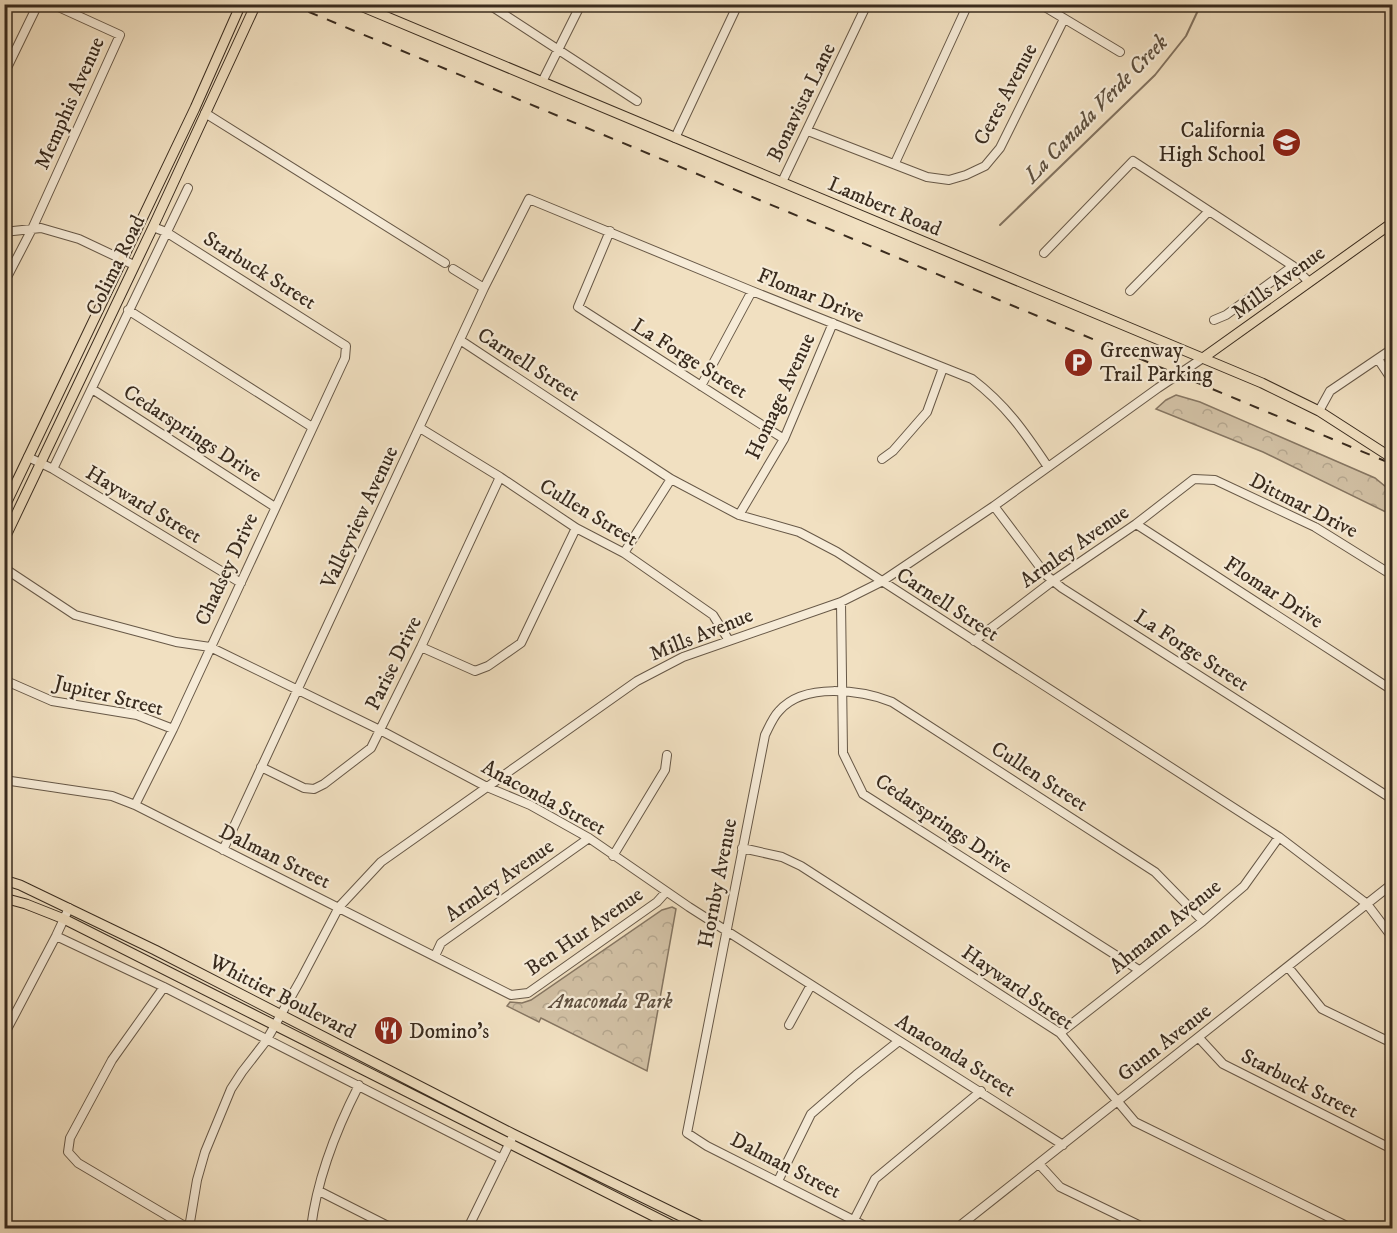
<svg xmlns="http://www.w3.org/2000/svg" width="1397" height="1233" font-family="'IM FELL DW Pica',serif">
  <style>
    .park { fill: url(#park-crowns); stroke: #867662; stroke-width: 1.5 }
    .lines { fill: none; stroke-linecap: round; stroke-linejoin: round }
    .stream { stroke: #82725f; stroke-width: 2 }
    .minor-casing { stroke: #675847; stroke-width: 10 }
    .major-casing { stroke: #392b1e; stroke-width: 11 }
    .minor { stroke: #f6ebd7; stroke-width: 8 }
    .major { stroke: #f1e0c1; stroke-width: 9 }
    .rail { stroke: #392b1e; stroke-width: 2; stroke-dasharray: 10 10; stroke-linecap: butt }
    .labels { text-anchor: middle; stroke-width: 4.5; stroke-linejoin: round; paint-order: stroke }
    .street-label { font-size: 21px; fill: #392b1e; stroke: #f6ebd7 }
    .poi-label { font-size: 21px; fill: #392b1e; stroke: #f6ebd7; text-anchor: start }
    .park-label { font-size: 21px; font-style: italic; fill: #5f5040; stroke: #f6ebd7 }
    .water-label { font-size: 22px; font-style: italic; fill: #5d4f3e; stroke: #f6ebd7 }
  </style>
  <defs>
    <pattern id="park-crowns" width="20" height="18" patternUnits="userSpaceOnUse" patternTransform="scale(1.5)"><rect width="20" height="18" fill="#d2c1a5"/><path d="M2 6a3 3 0 1 1 6 0M12 15a3 3 0 1 1 6 0" fill="none" stroke="#b5a68e"/></pattern>
  </defs>
  <rect width="100%" height="100%" fill="#f1e0c1"/>
  <filter id="stains"><feTurbulence type="fractalNoise" baseFrequency=".00333" numOctaves="4"/><feColorMatrix values="0 0 0 0 .2 0 0 0 0 .09 0 0 0 0 .02 0 0 0 .5 -.17"/></filter>
  <radialGradient id="worn" r=".72"><stop offset=".6" stop-color="#630" stop-opacity="0"/><stop offset="1" stop-color="#630" stop-opacity=".3"/></radialGradient>
  <path class="park" d="M1176,395L1200,402L1375,478L1392,492V515L1263,452L1156,409L1166,400Z
    M672,907L676,909L647,1071L541,1018L539,1022L507,1006L510,1002L522,1003L531,1000L662,910Z"/>
  <g class="lines">
    <path class="stream" d="M1000,225L1155,75L1186,36L1201,4"/>
    <defs>
      <path id="minor" d="M488,4L637,101
        M1040,4L1120,52
        M4,74L38,4
        M542,82L581,4
        M205,113L445,263
        M808,131L927,177L949,180L966,175L985,166L1000,148L1064,19
        M675,138L738,4
        M895,163L968,4
        M782,182L867,4
        M610,231L578,307L784,439
        M4,232L41,228L79,239L134,265
        M1044,253L1133,161L1293,266L1309,282
        M453,269L484,288
        M4,283L32,229L120,35L52,4
        M1130,291L1209,211
        M128,310L312,427
        M1214,320L1226,315L1293,266
        M460,340L671,479L739,515L799,532L837,552L1279,837L1367,904L1392,937
        M1378,359L1392,380
        M701,386L752,291
        M92,389L275,507
        M1319,411L1330,391L1392,349
        M420,428L500,477L576,528L624,553L713,615L728,639
        M28,457L53,469L241,583
        M882,459L893,451L927,412L943,368
        M53,469L188,188
        M994,506L1046,575L1062,588L1392,799
        M739,515L784,439L833,323
        M1136,524L1392,690
        M624,553L671,479
        M4,568L75,615L176,642L210,647L380,730L487,787L530,805L589,838L689,907L1063,1145
        M841,602L843,753L863,794L1139,970
        M974,641L1054,580L1136,524L1194,479L1215,480L1315,527L1392,575
        M421,647L475,671L488,666L521,643L576,528
        M4,680L52,701L137,715L173,729
        M261,767L304,788L314,789L324,784L371,748L421,647L500,477
        M4,780L112,796L135,805L511,995L528,993L657,902L666,892
        M135,805L173,729L345,358L346,346L166,232L153,227
        M742,848L782,857L801,866L1060,1033L1135,1122L1351,1228
        M223,850L484,288L529,199L752,291L972,379C1006,405 1024,431 1048,467
        M613,856L665,770L667,755
        M56,936L164,987L502,1159
        M435,956L441,943L589,838
        M1288,967L1322,1009L1392,1043
        M164,987L112,1060L70,1138L68,1152L78,1163L188,1228
        M789,1025L811,985
        M1060,1033L1203,921L1244,886L1279,837
        M4,1035L56,936L69,908
        M1199,1038L1223,1064L1392,1149
        M1039,1164L1060,1187L1145,1228
        M778,1181L811,1114L856,1075L899,1041
        M319,1191L392,1228
        M854,1220L875,1179L981,1091
        M189,1228L197,1180L205,1152L231,1089L242,1072L266,1041L300,981L339,907L381,862L637,681L683,657L841,602L881,582L994,506L1158,388L1203,358
        M311,1228C317,1179 336,1130 359,1085
        M468,1228L512,1138
        M869,1228L707,1146L687,1133L765,735C769,727 773,717 779,711C804,682 861,690 892,702L1155,872L1203,921
        M957,1228L1392,884"/>
      <path id="major" d="M356,4L1262,383L1319,411L1392,458
        M1203,358L1392,223
        M4,508L195,108L241,4
        M4,540L153,227L256,4
        M4,880L20,885L155,950L513,1134L705,1228
        M4,898L26,904L64,919L677,1228"/>
    </defs>
    <use href="#minor" class="minor-casing"/>
    <use href="#major" class="major-casing"/>
    <use href="#minor" class="minor"/>
    <use href="#major" class="major"/>
    <path class="rail" d="M290,4L1392,464"/>
  </g>
  <defs>
    <symbol id="school-disc" viewBox="-11 -11 22 22"><circle r="9.5" fill="#8f2418" stroke="#f6ebd7"/><path d="M0-5L7-2L0 1L-7-2ZM-4 1L0 2.5L4 1V4Q0 6-4 4Z" fill="#fff"/></symbol>
    <symbol id="parking-disc" viewBox="-11 -11 22 22"><circle r="9.5" fill="#8f2418" stroke="#f6ebd7"/><path d="M-3.5-5.5H1a3.5 3.5 0 0 1 0 7H-1V5.5H-3.5ZM-1-3.4V-.6H.8a1.4 1.4 0 0 0 0-2.8Z" fill="#fff"/></symbol>
    <symbol id="restaurant-disc" viewBox="-11 -11 22 22"><circle r="9.5" fill="#8f2418" stroke="#f6ebd7"/><path d="M-5-6h1v4h1v-4h1v4h1v-4h1v5L-1.5 .5V6h-2V.5L-5-1ZM5-6V6H3V1.5H1.5Q1.5-4 5-6Z" fill="#fff"/></symbol>
  </defs>
  <g fill-rule="evenodd">
    <use href="#school-disc" x="1270" y="126" width="33" height="33"/>
    <use href="#parking-disc" x="1062" y="346" width="33" height="33"/>
    <use href="#restaurant-disc" x="372" y="1014" width="33" height="33"/>
  </g>
  <g class="labels">
    <g class="street-label">
      <text transform="translate(1005 94) rotate(-62)" y="7">Ceres Avenue</text>
      <text transform="translate(801 102) rotate(-64)" y="7">Bonavista Lane</text>
      <text transform="translate(69 103) rotate(-66)" y="7">Memphis Avenue</text>
      <text transform="translate(885 206) rotate(23)" y="7">Lambert Road</text>
      <text transform="translate(115 265) rotate(-64)" y="7">Colima Road</text>
      <text transform="translate(260 270) rotate(32)" y="7">Starbuck Street</text>
      <text transform="translate(1278 282) rotate(-36)" y="7">Mills Avenue</text>
      <text transform="translate(811 295) rotate(22)" y="7">Flomar Drive</text>
      <text transform="translate(690 358) rotate(32)" y="7">La Forge Street</text>
      <text transform="translate(529 364) rotate(33)" y="7">Carnell Street</text>
      <text transform="translate(780 396) rotate(-65)" y="7">Homage Avenue</text>
      <text transform="translate(193 433) rotate(33)" y="7">Cedarsprings Drive</text>
      <text transform="translate(144 504) rotate(31)" y="7">Hayward Street</text>
      <text transform="translate(1304 505) rotate(27)" y="7">Dittmar Drive</text>
      <text transform="translate(589 512) rotate(31)" y="7">Cullen Street</text>
      <text transform="translate(359 517) rotate(-65)" y="7">Valleyview Avenue</text>
      <text transform="translate(1074 546) rotate(-35)" y="7">Armley Avenue</text>
      <text transform="translate(226 569) rotate(-65)" y="7">Chadsey Drive</text>
      <text transform="translate(1274 592) rotate(33)" y="7">Flomar Drive</text>
      <text transform="translate(948 604) rotate(33)" y="7">Carnell Street</text>
      <text transform="translate(701 634) rotate(-22)" y="7">Mills Avenue</text>
      <text transform="translate(1192 650) rotate(33)" y="7">La Forge Street</text>
      <text transform="translate(393 663) rotate(-64)" y="7">Parise Drive</text>
      <text transform="translate(109 695) rotate(14)" y="7">Jupiter Street</text>
      <text transform="translate(1040 776) rotate(33)" y="7">Cullen Street</text>
      <text transform="translate(544 797) rotate(28)" y="7">Anaconda Street</text>
      <text transform="translate(944 823) rotate(34)" y="7">Cedarsprings Drive</text>
      <text transform="translate(275 856) rotate(26)" y="7">Dalman Street</text>
      <text transform="translate(499 880) rotate(-35)" y="7">Armley Avenue</text>
      <text transform="translate(717 883) rotate(-79)" y="7">Hornby Avenue</text>
      <text transform="translate(1165 926) rotate(-39)" y="7">Ahmann Avenue</text>
      <text transform="translate(584 931) rotate(-35)" y="7">Ben Hur Avenue</text>
      <text transform="translate(1018 987) rotate(35)" y="7">Hayward Street</text>
      <text transform="translate(283 996) rotate(27)" y="7">Whittier Boulevard</text>
      <text transform="translate(1164 1042) rotate(-38)" y="7">Gunn Avenue</text>
      <text transform="translate(956 1055) rotate(32)" y="7">Anaconda Street</text>
      <text transform="translate(1300 1083) rotate(27)" y="7">Starbuck Street</text>
      <text transform="translate(786 1165) rotate(27)" y="7">Dalman Street</text>
    </g>
    <g class="poi-label">
      <text x="1265" y="137" text-anchor="end">California<tspan x="1265" dy="24">High School</tspan></text>
      <text x="1100" y="357">Greenway<tspan x="1100" dy="24">Trail Parking</tspan></text>
      <text x="409" y="1038">Domino's</text>
    </g>
    <g class="park-label">
      <text x="611" y="1008">Anaconda Park</text>
    </g>
    <g class="water-label">
      <text transform="translate(1095 108) rotate(-46)" y="8">La Canada Verde Creek</text>
    </g>
  </g>
  <rect width="1397" height="1233" fill="none" stroke="#f1e0c1" stroke-width="24"/>
  <rect x="6" y="6" width="1385" height="1221" fill="none" stroke="#392b1e" stroke-width="3"/>
  <rect x="12" y="12" width="1373" height="1209" fill="none" stroke="#392b1e" stroke-width="1.5"/>
  <rect width="100%" height="100%" filter="url(#stains)"/>
  <rect width="100%" height="100%" fill="url(#worn)"/>
</svg>
